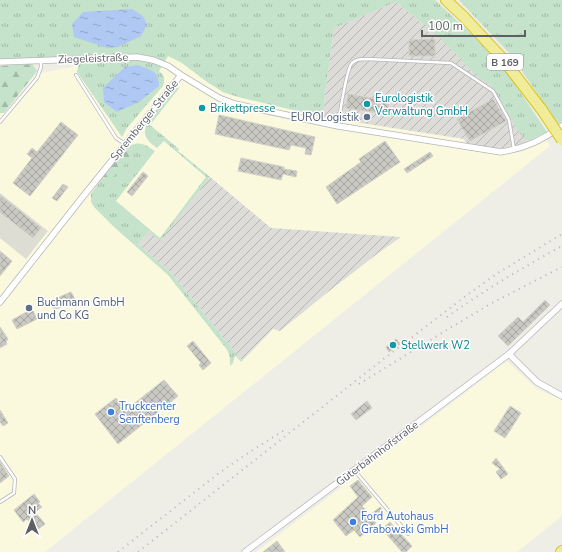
<svg xmlns="http://www.w3.org/2000/svg" width="562" height="552" font-family="'Nunito Sans',sans-serif">
  <style>
    .commercial { fill: #faf9de }
    .industrial { fill: url(#industrial-furrows) }
    .education { fill: #ddddd4 }
    .grass { fill: url(#grass-tufts) }
    .forest { fill: url(#forest-firs) }
    .water { fill: url(#water-ripples) }
    .building { fill: url(#building-cross-hatch); stroke: #d2d0c5 }
    .lines { fill: none; stroke-linecap: round; stroke-linejoin: round }
    .lane-casing { stroke: #b6b6bb; stroke-width: 4 }
    .street-casing { stroke: #b6b6bb; stroke-width: 7 }
    .highway-casing { stroke: #d7c31c; stroke-width: 12 }
    .lane { stroke: #fff; stroke-width: 2.5 }
    .street { stroke: #fff; stroke-width: 5.5 }
    .highway { stroke: #f0ec9a; stroke-width: 10 }
    .rail { stroke: #b5b6b6; stroke-width: 2; stroke-dasharray: 1 5; stroke-linecap: butt }
    .highway-bridge-casing { stroke: #d7c31c; stroke-width: 12; stroke-linecap: butt }
    .highway-bridge { stroke: #f0ec9a; stroke-width: 10 }
    .culture-dot { fill: #0f9aa8; stroke: #fff; stroke-width: 1.5 }
    .service-dot { fill: #5c6f8a; stroke: #fff; stroke-width: 1.5 }
    .shop-dot { fill: #3f7fe0; stroke: #fff; stroke-width: 1.5 }
    .labels { text-anchor: middle; stroke-width: 3; stroke-linejoin: round; paint-order: stroke }
    .shield { fill: #fff; stroke: #8e8f92; stroke-width: 1 }
    .shield-label { font-size: 10px; font-weight: bold; fill: #5d5f64 }
    .street-label { font-size: 11px; fill: #5d5f64; stroke: #fff }
    .culture-label { font-size: 11px; fill: #0d838f; stroke: #fff; text-anchor: start }
    .service-label { font-size: 11px; fill: #4e5e75; stroke: #fff; text-anchor: end }
    .shop-label { font-size: 11px; fill: #366cbe; stroke: #fff; text-anchor: start }
  </style>
  <defs>
    <pattern id="industrial-furrows" width="10" height="10" patternUnits="userSpaceOnUse"><rect width="10" height="10" fill="#dddcd8"/><path d="M-1 1l2-2M0 10L10 0M9 11l2-2" fill="none" stroke="#b6b6b3"/></pattern>
    <pattern id="grass-tufts" width="24" height="20" patternUnits="userSpaceOnUse"><rect width="24" height="20" fill="#c5e2cb"/><path d="M3 7l-1-3M5 7V3M7 7l1-3M15 17l-1-3M17 17v-4M19 17l1-3" fill="none" stroke="#a3baa8"/></pattern>
    <pattern id="forest-firs" width="22" height="20" patternUnits="userSpaceOnUse"><rect width="22" height="20" fill="#c5e2cb"/><path d="M5 1l3.5 6h-7zM16 11l3.5 6h-7z" fill="#a3baa8"/></pattern>
    <pattern id="water-ripples" width="26" height="14" patternUnits="userSpaceOnUse"><rect width="26" height="14" fill="#afc8f4"/><path d="M2 4q2-2 4 0t4 0M15 11q2-2 4 0t4 0" fill="none" stroke="#92a6c9"/></pattern>
    <pattern id="building-cross-hatch" width="8" height="8" patternUnits="userSpaceOnUse"><rect width="8" height="8" fill="#c9c8c2"/><path d="M0 0l8 8M0 8l8-8" fill="none" stroke="#a6a6a1"/></pattern>
  </defs>
  <rect width="100%" height="100%" fill="#eeede6"/>
  <path class="commercial" d="M262,0L512,87L550,146L45,552H0V113H5L36,74L121,57L163,64L168,55Z
    M507,361L537,389L562,400V516L517,552H256Z"/>
  <path class="industrial" d="M396,2L431,30L455,53L478,78L491,85L526,140L529,142L504,148H491L467,145L464,139L322,117L334,28Z
    M210,177L271,228L401,237L377,254L328,292L280,331L273,329L242,361L172,274L138,244L149,231L160,240Z"/>
  <path class="education" d="M0,193L48,231L26,259L0,238Z"/>
  <path class="grass" d="M0,0H435L486,48L510,77L547,132L529,141L526,140L518,131L491,85L478,78L455,53L431,30L396,2L334,28L322,117L238,97L223,92L207,82L182,63L168,56L159,71C165,76 165,79 163,86L127,128L122,137L77,72L79,61L0,62Z
    M459,0H562V121L558,124L511,55Z
    M180,87L150,125L179,149L178,151L210,177L160,241L149,231L138,244L172,274L242,361L241,362L235,355L233,363L230,366C230,359 230,353 225,347L168,275L113,226L94,207L91,202V194L103,177L105,180L114,171L115,168H117L133,148L129,150L125,149C138,140 143,143 155,151L116,201L160,238L206,177L164,141L157,148C152,144 147,141 145,134C143,123 167,98 175,89Z"/>
  <path class="forest" d="M32,64L37,71L4,113H0V66Z
    M133,148L136,150L121,169L115,168L114,171L115,175L110,179L105,180L103,177L125,149L129,150Z"/>
  <path class="water" d="M132,9L143,16L147,25L141,36L118,47L108,48L74,37L72,24L83,12Z
    M138,65C151,71 159,70 159,86L139,102L117,112L104,102L103,88L125,67Z"/>
  <path class="building" d="M435,39V56H409V40Z
    M348,94L389,101L387,114L346,108Z
    M493,99L506,121L470,141L457,119Z
    M219,115L315,137L311,155L305,154L306,148L291,145L289,150L215,134Z
    M61,122L78,135L30,196L13,183L32,158L27,154L32,148L37,152Z
    M385,141L400,162L337,204L326,187L361,162L359,159Z
    M430,152L433,156L407,173L404,169Z
    M241,158L284,167V169L297,171L296,177L283,174L281,180L238,171Z
    M143,172L148,176L132,196L127,192Z
    M63,184L68,187L57,201L52,198Z
    M0,195L41,228L33,238L0,212Z
    M0,251L12,261L0,276Z
    M71,292L76,301L54,310L50,301Z
    M545,300L550,305L508,346L498,336L518,317L523,322Z
    M32,309L37,319L17,329L12,320Z
    M0,327L8,339L6,342L7,344L0,348Z
    M396,339L400,344L389,352L386,347Z
    M193,341L211,363L203,370L199,365L201,363L187,346Z
    M164,380L178,396L118,444L95,414L116,398L126,410Z
    M367,401L372,408L356,420L351,414Z
    M510,406L521,413L505,438L494,431Z
    M0,410L8,423L3,426L0,422Z
    M496,458L508,474L501,479L496,472L500,469L492,463Z
    M0,462L9,476L0,483Z
    M358,480L372,497L362,506L370,515L380,507L383,511L373,519L376,523L360,537L354,530L346,536L333,520L358,497L350,486Z
    M34,494L40,502L38,503L42,507L35,512L45,524L37,530L27,519L23,522L14,510Z
    M390,522L412,546L406,552H402L382,529Z
    M277,541L285,552H263Z"/>
  <g class="lines">
    <defs>
      <path id="lane" d="M76,75L116,138L125,144
        M0,122L37,78L41,67V61
        M338,125C340,113 346,70 352,63C356,59 361,59 367,59L451,63L493,91L509,120L514,149
        M0,457L15,479L14,493L0,502
        M355,471L408,534"/>
      <path id="street" d="M0,62L137,57L153,60L168,66L181,75L219,98L235,104L338,126L501,152C526,148 542,140 562,126
        M0,302L81,199L181,75
        M509,354L537,382L562,396
        M245,552L509,354L562,304"/>
      <path id="highway" d="M446,0L464,17L502,58L542,110
        M561,552L562,551"/>
    </defs>
    <use href="#lane" class="lane-casing"/>
    <use href="#street" class="street-casing"/>
    <use href="#highway" class="highway-casing"/>
    <use href="#lane" class="lane"/>
    <use href="#street" class="street"/>
    <use href="#highway" class="highway"/>
    <path class="rail" d="M447,317C483,291 522,268 562,246
      M359,384L445,331L492,303L562,267
      M118,552L219,473L245,455L286,429
      M138,552L372,368L467,295L498,273L562,234"/>
    <defs>
      <path id="highway-bridge" d="M542,110L562,140"/>
    </defs>
    <use href="#highway-bridge" class="highway-bridge-casing"/>
    <use href="#highway-bridge" class="highway-bridge"/>
  </g>
  <g class="culture-dot">
    <circle cx="367" cy="104" r="4"/>
    <circle cx="202" cy="108" r="4"/>
    <circle cx="393" cy="345" r="4"/>
  </g>
  <g class="service-dot">
    <circle cx="367" cy="117" r="4"/>
    <circle cx="29" cy="308" r="4"/>
  </g>
  <g class="shop-dot">
    <circle cx="111" cy="412" r="4"/>
    <circle cx="353" cy="522" r="4"/>
  </g>
  <g class="labels">
    <rect class="shield" x="487" y="54" width="36" height="16" rx="3"/>
    <g class="shield-label">
      <text x="505" y="66">B 169</text>
    </g>
    <g class="street-label">
      <text transform="translate(93 58) rotate(-2)" y="4">Ziegeleistraße</text>
      <text transform="translate(144 120) rotate(-51)" y="4">Spremberger Straße</text>
      <text transform="translate(377 453) rotate(-37)" y="4">Güterbahnhofstraße</text>
    </g>
    <g class="culture-label">
      <text x="375" y="102">Eurologistik<tspan x="375" dy="13">Verwaltung GmbH</tspan></text>
      <text x="210" y="112">Brikettpresse</text>
      <text x="401" y="349">Stellwerk W2</text>
    </g>
    <g class="service-label">
      <text x="359" y="121">EUROLogistik</text>
      <text x="37" y="306" text-anchor="start">Buchmann GmbH<tspan x="37" dy="13">und Co KG</tspan></text>
    </g>
    <g class="shop-label">
      <text x="119" y="410">Truckcenter<tspan x="119" dy="13">Senftenberg</tspan></text>
      <text x="361" y="520">Ford Autohaus<tspan x="361" dy="13">Grabowski GmbH</tspan></text>
    </g>
  </g>
  <g transform="translate(32 520)" stroke="#ffffff" stroke-width="3" paint-order="stroke">
  <path d="M0-3L7 15L0 10L-7 15Z" fill="#5d5f64"/>
  <text y="-6" font-size="11" font-weight="bold" text-anchor="middle" fill="#5d5f64">N</text>
  </g>
  <path d="M422 30v6h103v-6" fill="none" stroke="#5d5f64" stroke-width="2"/>
  <text x="428" y="30" font-size="12" fill="#5d5f64" stroke="#ffffff" stroke-width="3" paint-order="stroke">100 m</text>
</svg>
